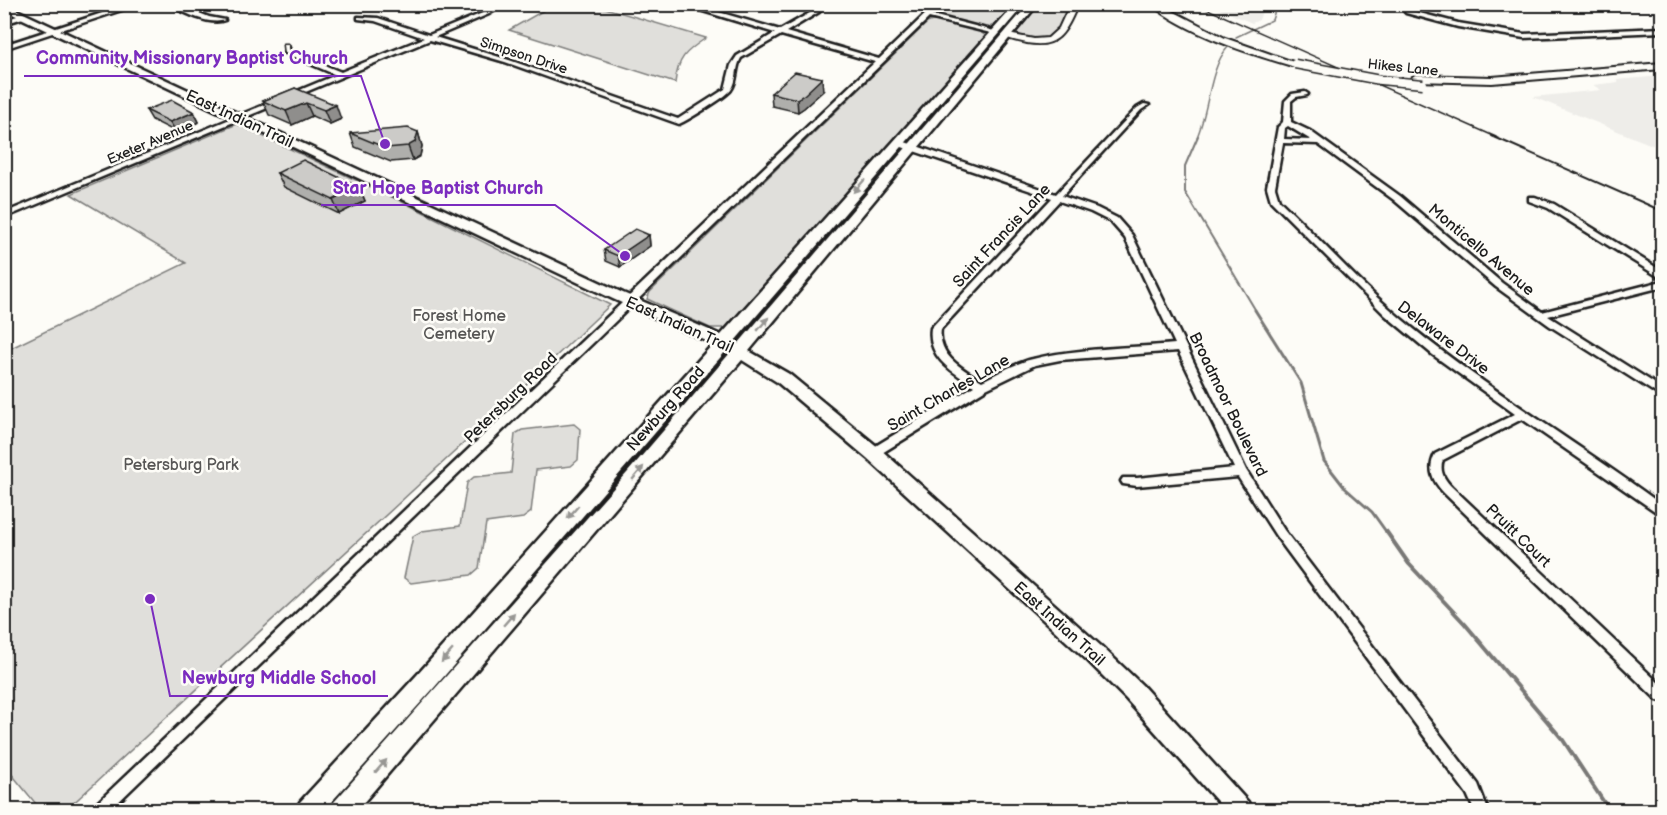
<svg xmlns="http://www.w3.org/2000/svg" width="1667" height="815" font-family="'Balsamiq Sans',sans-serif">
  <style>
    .built { fill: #eeede9 }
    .green { fill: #e0dfdb; stroke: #7e7e7c; stroke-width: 1.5 }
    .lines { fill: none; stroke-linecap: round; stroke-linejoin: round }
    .stream-far3 { stroke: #797876; stroke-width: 1.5 }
    .stream-far2 { stroke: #797876; stroke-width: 2 }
    .stream-far1 { stroke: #797876; stroke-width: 3 }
    .stream { stroke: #797876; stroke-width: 4 }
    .minor-casing { stroke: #1c1c1c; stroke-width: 5 }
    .tertiary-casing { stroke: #1c1c1c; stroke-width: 4 }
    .secondary-casing { stroke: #1c1c1c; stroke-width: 5 }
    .minor { fill: #fdfcf7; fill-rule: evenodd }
    .tertiary { fill: #fdfcf7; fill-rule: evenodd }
    .secondary { fill: #fdfcf7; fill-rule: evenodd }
    .rail-far1 { stroke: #1c1c1c; stroke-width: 1.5 }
    .rail { stroke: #1c1c1c; stroke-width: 2 }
    .tertiary-bridge-casing { stroke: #1c1c1c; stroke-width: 11; stroke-linecap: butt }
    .tertiary-bridge { stroke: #fdfcf7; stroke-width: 8 }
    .wall { fill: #afafac; stroke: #1c1c1c; stroke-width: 1.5 }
    .shaded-wall { fill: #8f8e8c; stroke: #1c1c1c; stroke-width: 1.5 }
    .building { fill: #cccbc8; stroke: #1c1c1c; stroke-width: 1.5 }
    .oneway { fill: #989794 }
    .labels { text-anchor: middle; stroke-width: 5; stroke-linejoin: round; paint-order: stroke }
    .far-street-label { font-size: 14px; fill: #1c1c1c; stroke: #fdfcf7 }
    .street-label { font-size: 16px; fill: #1c1c1c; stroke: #fdfcf7 }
    .park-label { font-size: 16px; fill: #575655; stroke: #fdfcf7 }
    .leader { fill: none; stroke: #7b2cbf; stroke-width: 2 }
    .callout-dot { fill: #7b2cbf; stroke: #fdfcf7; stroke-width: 2 }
    .callout-label { font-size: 18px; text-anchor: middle; font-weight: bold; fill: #7b2cbf; stroke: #fdfcf7; stroke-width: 5; stroke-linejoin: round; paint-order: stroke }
  </style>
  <rect width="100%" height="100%" fill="#fdfcf7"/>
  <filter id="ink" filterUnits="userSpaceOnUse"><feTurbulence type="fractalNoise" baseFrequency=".0167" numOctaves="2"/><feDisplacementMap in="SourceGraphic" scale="12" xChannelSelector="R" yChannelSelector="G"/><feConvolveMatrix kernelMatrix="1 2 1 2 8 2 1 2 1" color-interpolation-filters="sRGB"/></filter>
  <g filter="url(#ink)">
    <path class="built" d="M1210,5H1264L1259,20L1252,23Z
      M1662,76V149L1533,97L1601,90L1593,85L1619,82L1616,80Z"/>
    <path class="green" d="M595,4V5L706,38C685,52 678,58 675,83L509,30L553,5Z
      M946,5H1016L1000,23L989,27H981L941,16L939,12Z
      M1037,5H1070C1066,13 1061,28 1054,35C1046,43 1026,40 1017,33V29Z
      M932,21C943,21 981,28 986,37L726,328H710L647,299L650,292L927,23Z
      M237,124L411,206L610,305L476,432L66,810H41L5,766V351L186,263L71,194Z
      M574,424L580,429L578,460L571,466L536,470L531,512L523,518L486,523L479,568L471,575L411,583L404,578L413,536L422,531L460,526L467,483L474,477L511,473L515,434L522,430Z"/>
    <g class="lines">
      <path class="stream-far3" d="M1236,37L1272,20L1277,4
        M1197,137C1209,110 1209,68 1228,47"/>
      <path class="stream-far2" d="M1198,136L1185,166V192L1256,311"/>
      <path class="stream-far1" d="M1255,310L1301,383L1324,461L1345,488L1372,512L1387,533"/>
      <path class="stream" d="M1386,531L1409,564L1465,624L1563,740L1609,810"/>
      <defs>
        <path id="minor" d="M130,4H140L4,49V45Z
          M168,4H177L209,17L225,20C209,26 183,12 168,4Z
          M497,4H505L489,14L435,37L509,60L678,119L725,89L731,65L737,56L775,33L680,4H691L780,30L815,10L817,8L816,4H822L823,8L819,12L786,32L879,59L936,4H943L932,15L998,32L995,34L929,18L110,810H93L95,805L875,62L781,35L741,58C735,68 738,81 731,90C726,97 688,120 679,124L505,62L430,40L4,218V213L336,75L285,53L284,45H288L290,51L341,72L424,38L375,21L358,19V17L378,18L429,35L485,12Z
          M1408,10L1458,23L1524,34L1662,28V32L1524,38L1458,27L1406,13L1405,12Z
          M24,14L26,15V17L4,24V20Z
          M1305,92L1308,94L1307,95L1296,97L1291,101V122L1310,131L1400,196L1502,283L1542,312L1662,281V287L1548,316L1662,388V397L1550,326L1496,287L1394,200L1318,144L1283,143L1275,187L1279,200C1323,242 1363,288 1410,326C1490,391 1579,444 1662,505V516L1522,419L1443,460C1439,471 1444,479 1452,487L1662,686V701L1657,700L1444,493C1433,481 1427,470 1435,454L1515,414L1433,355L1385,315L1271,201L1267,187L1278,127L1283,122L1285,101L1292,94ZM1288,126L1311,140L1284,139L1285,128Z
          M1144,104L1149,105L1141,110L1062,196L1097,208L1117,218L1132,235L1246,470L1284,530L1478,784L1488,810H1474L1467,794L1276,536L1238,477L1137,486L1123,484L1121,481L1123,478H1137L1234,468L1178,351L1060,360L1035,365L986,389L877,456H869L867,453L869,450L974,386C953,372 927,358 931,328L1052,198L896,145V141H902L1056,194L1137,108ZM1059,201L1091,212L1111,222L1125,238L1175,344C1130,348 1076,348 1033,359C1015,363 999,373 982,381C963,369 937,356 941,329Z
          M1529,197H1535L1554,204L1662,271V278L1659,277L1548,208L1529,201Z"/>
        <path id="tertiary" d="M1070,4H1078C1066,31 1059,49 1027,43C1019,41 1010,40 1004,36L1008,34L1034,39L1048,38L1059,28Z
          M1150,4H1159L1225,38L1299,64L1292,66C1244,52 1190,35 1150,4Z
          M1662,63V69L1492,83L1415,81L1411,78L1415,75L1492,77Z"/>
        <path id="secondary" d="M4,4L623,293L721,335L1016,4H1025L734,342L738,344L1029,4H1038L749,351L789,374L879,448L1102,647L1142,685L1248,802L1252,810H1225L1126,699L1088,661L867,458L777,382L742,360L357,810H330L334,802L627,473L730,353L726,351L433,689L324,810H296L300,802L417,675L713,344L613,299L4,10Z"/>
      </defs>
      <use href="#minor" class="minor-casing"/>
      <use href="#tertiary" class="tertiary-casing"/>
      <use href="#secondary" class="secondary-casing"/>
      <use href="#minor" class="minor"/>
      <use href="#tertiary" class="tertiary"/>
      <use href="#secondary" class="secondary"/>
      <path class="rail-far1" d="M1196,4L1496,137"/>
      <path class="rail" d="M1492,136L1662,211"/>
      <defs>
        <path id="tertiary-bridge" d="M1295,64L1380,80L1423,84"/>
      </defs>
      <use href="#tertiary-bridge" class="tertiary-bridge-casing"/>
      <use href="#tertiary-bridge" class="tertiary-bridge"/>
    </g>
    <path class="wall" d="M295,88L341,119L330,124L312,116L292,125L269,115L263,101Z
      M823,91L804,108L798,112L772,106L771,93Z
      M146,110L194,112L199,122L176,132L152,120Z
      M418,132L422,146L420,156L413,160L391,162L355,147L350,133Z
      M277,173L359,187L365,201L339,214L284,187Z
      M649,235L650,246L620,267L606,261L604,250Z"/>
    <path class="shaded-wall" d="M822,78L823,91L804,108L798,112L797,99Z
      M306,103L312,116L292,125L286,111Z
      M336,105L341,119L330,124L324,110Z
      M194,112L199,122L176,132L170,122Z
      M418,132L422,146L420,156L413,160L408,146Z
      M359,187L365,201L339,214L333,200Z
      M649,235L650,246L620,267L618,256Z"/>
    <path class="building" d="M795,72L822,78L804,95L797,99L771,93Z
      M295,88L336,105L324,110L306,103L286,111L263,101Z
      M172,100L194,112L170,122L146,110Z
      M408,128L418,132L415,142L408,146L386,148L350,133Z
      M303,160L359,187L333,200L277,173Z
      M635,229L649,235L618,256L604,250Z"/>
    <defs><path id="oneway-solid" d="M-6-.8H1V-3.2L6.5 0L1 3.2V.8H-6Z" transform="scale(1.5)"/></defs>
    <g class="oneway">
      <use href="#oneway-solid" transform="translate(859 186) rotate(131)"/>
      <use href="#oneway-solid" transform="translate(763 324) rotate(-50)"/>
      <use href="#oneway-solid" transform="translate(638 473) rotate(-50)"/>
      <use href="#oneway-solid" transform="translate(573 512) rotate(131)"/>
      <use href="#oneway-solid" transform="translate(509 619) rotate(-49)"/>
      <use href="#oneway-solid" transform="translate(447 656) rotate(131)"/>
      <use href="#oneway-solid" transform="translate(381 766) rotate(-49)"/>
    </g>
  </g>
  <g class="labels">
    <g class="far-street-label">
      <text transform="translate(524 55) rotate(18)" y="5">Simpson Drive</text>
      <text transform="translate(1403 67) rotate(6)" y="5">Hikes Lane</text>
      <text transform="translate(150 142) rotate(-23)" y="5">Exeter Avenue</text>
    </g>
    <g class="street-label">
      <text transform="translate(240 118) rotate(25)" y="6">East Indian Trail</text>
      <text transform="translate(1001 235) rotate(-47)" y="6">Saint Francis Lane</text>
      <text transform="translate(1482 249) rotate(40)" y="6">Monticello Avenue</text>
      <text transform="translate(680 324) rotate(24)" y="6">East Indian Trail</text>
      <text transform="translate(1444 337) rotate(37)" y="6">Delaware Drive</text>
      <text transform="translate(948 392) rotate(-30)" y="6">Saint Charles Lane</text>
      <text transform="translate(510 397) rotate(-44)" y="6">Petersburg Road</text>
      <text transform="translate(1229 404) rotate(64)" y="6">Broadmoor Boulevard</text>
      <text transform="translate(665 408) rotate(-48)" y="6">Newburg Road</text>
      <text transform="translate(1519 535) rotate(44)" y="6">Pruitt Court</text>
      <text transform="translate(1060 623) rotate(42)" y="6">East Indian Trail</text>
    </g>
    <g class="park-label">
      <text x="459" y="321">Forest Home<tspan x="459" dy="18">Cemetery</tspan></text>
      <text x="181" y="470">Petersburg Park</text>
    </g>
  </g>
  <path class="leader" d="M385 144L361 76H24M625 256L555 205H321M150 599L170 696H388"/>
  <g class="callout-dot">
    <circle cx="385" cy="144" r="6"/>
    <circle cx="625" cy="256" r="6"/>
    <circle cx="150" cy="599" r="6"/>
  </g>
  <g class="callout-label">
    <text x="192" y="64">Community Missionary Baptist Church</text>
    <text x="438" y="194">Star Hope Baptist Church</text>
    <text x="279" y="684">Newburg Middle School</text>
  </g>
  <rect width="1667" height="815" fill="none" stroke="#fdfcf7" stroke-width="24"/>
  <rect x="12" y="12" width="1643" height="791" fill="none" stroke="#1c1c1c" stroke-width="2" filter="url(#ink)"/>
</svg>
